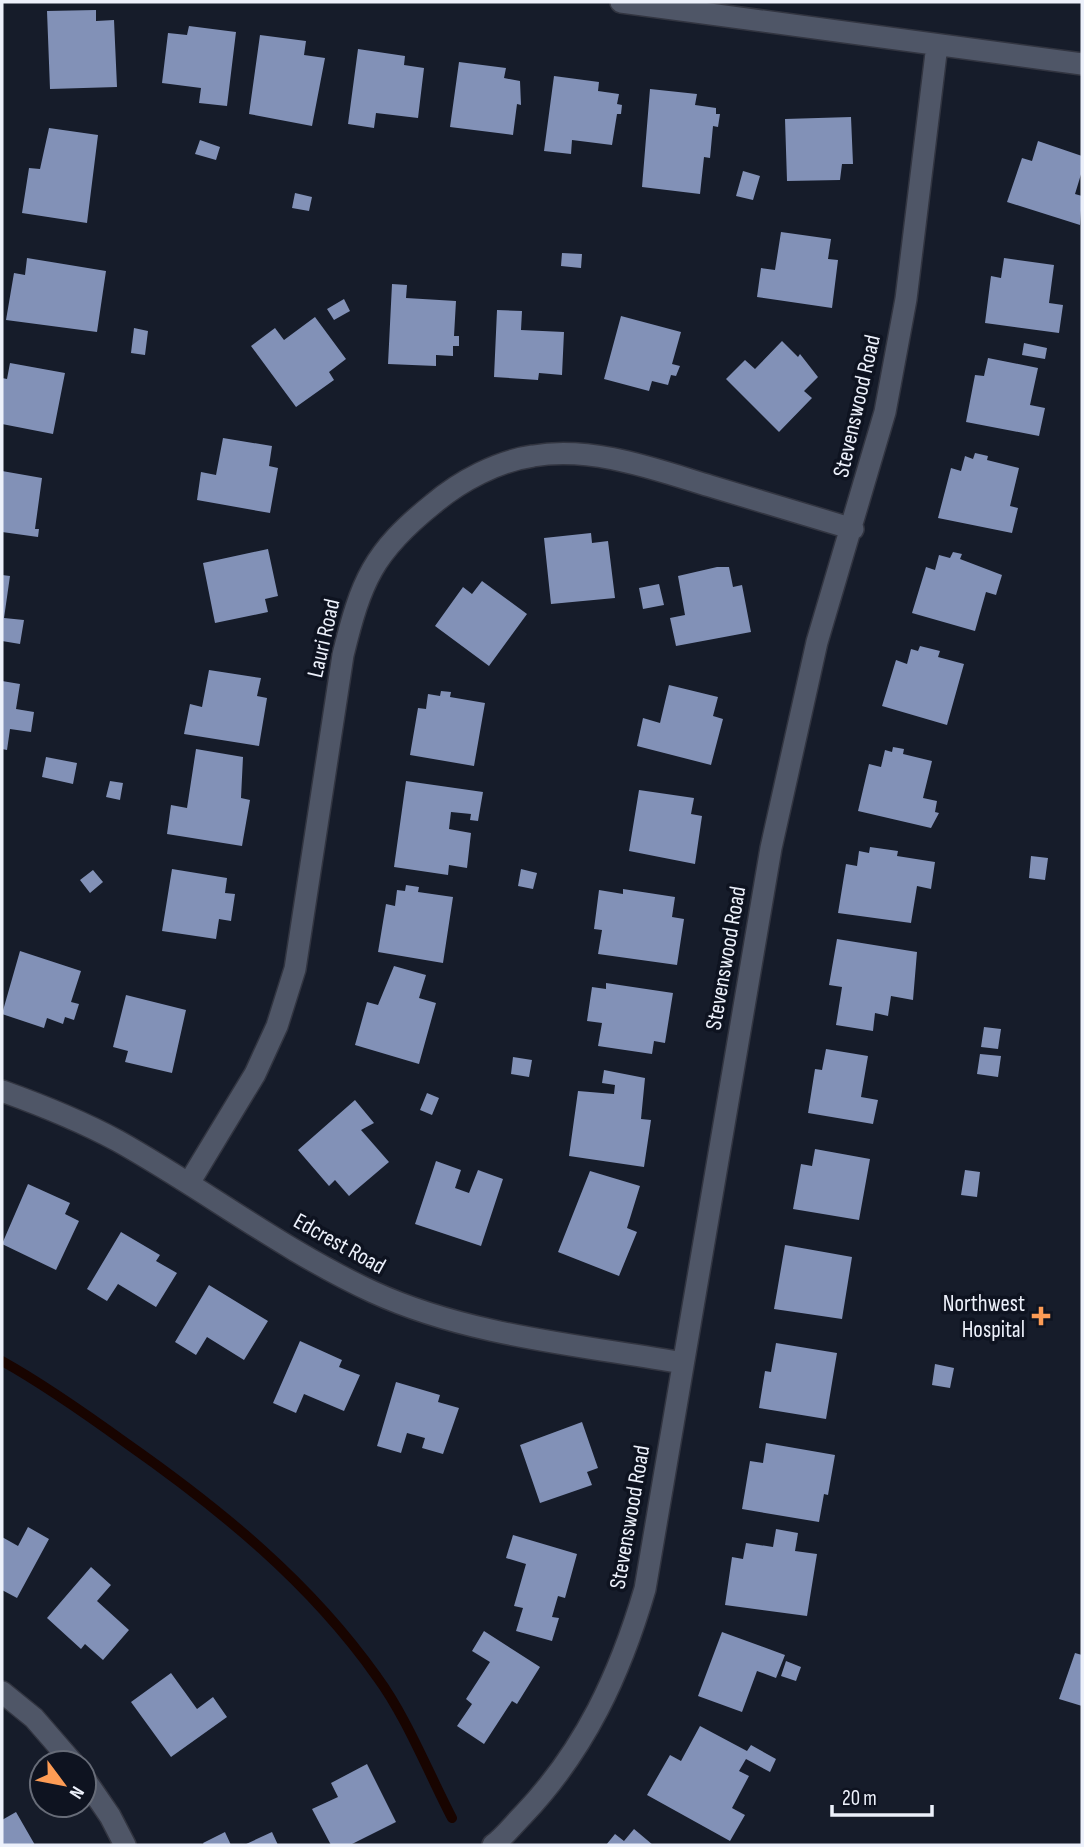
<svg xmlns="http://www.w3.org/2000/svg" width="1084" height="1847" font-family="'Sofia Sans Condensed',sans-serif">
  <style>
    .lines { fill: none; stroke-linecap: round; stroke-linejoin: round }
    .stream { stroke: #180400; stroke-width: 10 }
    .building { fill: #8291b7 }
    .minor-casing { stroke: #323541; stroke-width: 24 }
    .minor { stroke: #4f5667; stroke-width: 21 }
    .poi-dot { fill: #fd9c55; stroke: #0e1320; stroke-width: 2.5 }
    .labels { text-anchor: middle; stroke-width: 7; stroke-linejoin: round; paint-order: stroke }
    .street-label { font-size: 23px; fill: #edf1fb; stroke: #0e1320 }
    .poi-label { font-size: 23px; fill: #edf1fb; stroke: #0e1320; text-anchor: end }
  </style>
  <rect width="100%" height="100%" fill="#161c2a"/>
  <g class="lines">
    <path class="stream" d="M2,1361C45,1385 86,1414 126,1443C220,1509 310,1582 377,1677C406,1716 429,1774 452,1818"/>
  </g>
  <path class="building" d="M96,10V21L114,20L117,87L50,89L47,11Z
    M189,26L236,32L227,106L199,103L201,88L162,83L168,33L187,35Z
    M260,35L306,41L304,55L325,58L312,126L249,114Z
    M358,49L405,56L404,65L424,68L418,118L376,113L374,128L348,124Z
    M459,62L506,68L504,78L520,81L521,105L517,104L513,135L450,127Z
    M554,76L599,82L598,91L619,94L617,104L622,105L621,114H617L612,145L572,140L571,154L544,151Z
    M650,89L697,94L695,105L716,108V114H720L718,127L713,126L710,158L704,157L700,194L642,187Z
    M851,117L853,164H842L840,180L787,181L785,119Z
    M49,128L98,135L87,223L22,213L29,168L40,169Z
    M200,140L220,147L216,160L195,154Z
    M1038,141L1082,156V171L1075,194L1082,196L1080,225L1007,202L1022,158L1032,161Z
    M743,171L760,176L753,200L736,196Z
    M295,193L312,197L309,211L292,208Z
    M781,232L831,239L828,259L838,260L832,308L757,297L761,268L775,270Z
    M562,253L582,254L581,268L561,266Z
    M27,258L106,271L97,332L6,320L14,273L25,275Z
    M1004,258L1054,265L1049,303L1063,305L1059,333L985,323L991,276L1001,278Z
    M392,284L407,285L406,298L456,301L454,336H459V346H453V356L436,355V366L388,364Z
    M344,299L350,311L334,320L327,309Z
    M497,310L522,311L521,330L564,332L562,375L539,373L538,380L494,377Z
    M621,316L681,332L672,364L680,366L676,376L671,375L668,385L652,381L649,391L604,379Z
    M315,317L346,359L329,372L334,380L296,407L251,346L275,328L284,340Z
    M134,328L148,331L145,355L131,353Z
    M782,341L798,357L800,354L818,377L804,391L812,398L779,432L726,379L745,360L755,369Z
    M1024,343L1047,348L1045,359L1022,355Z
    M988,358L1038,368L1030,405L1045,408L1039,436L966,422L975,375L984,376Z
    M10,363L65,373L53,434L2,424V378L7,379Z
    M223,438L272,446L269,466L278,468L270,513L197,500L201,472L216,475Z
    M975,453L988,456L987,460L1019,468L1010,506L1018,508L1012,533L938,518L951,468L961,471L965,456L973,459Z
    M2,471L42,478L35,529H39L38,537L2,532Z
    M591,533L592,543L608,541L615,598L551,604L544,538Z
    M268,549L278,596L265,599L268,612L215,623L203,563Z
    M953,552L962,554L960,559L1002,575L996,595L986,592L975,631L912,613L926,567L935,570L939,555L950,558Z
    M717,567H729L733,587L742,585L751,632L676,646L670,618L685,615L678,576Z
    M2,575L10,576L4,618L24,620L20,644L2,641Z
    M482,581L527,614L489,666L435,626L463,587L472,594Z
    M659,584L664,605L643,609L639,588Z
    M920,646L940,651L938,657L964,664L947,725L882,706L896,660L907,664L911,649L918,651Z
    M209,670L261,678L257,696L267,698L259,746L184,734L190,704L202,707Z
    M2,681L20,684L16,709L34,712L31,732L10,729L7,750L2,749Z
    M669,685L718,697L713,716L723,719L711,765L637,746L643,718L660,723Z
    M441,691L451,692L450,697L485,703L474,766L410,755L418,708L426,709L428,694L440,696Z
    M893,747L904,749L903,754L932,761L923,798L937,801L935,812L939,813L931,828L858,811L869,764L881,767L885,750L892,752Z
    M196,749L243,757L241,798L250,800L242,846L167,834L171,805L187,808Z
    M46,757L77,763L73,784L42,777Z
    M110,781L123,783L120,800L106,797Z
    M406,781L483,792L478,821L470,820L471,814L451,812L449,829L471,833L467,868L449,865L448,875L394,867Z
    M639,790L694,798L691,814L702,816L695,864L629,851Z
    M870,847L898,851L897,856L935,862L931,889L917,886L911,923L838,913L846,864L857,866L859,851L869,853Z
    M1031,856L1048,858L1045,880L1029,878Z
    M172,869L227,878L225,893L235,894L231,921L219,919L216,939L162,931Z
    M521,869L537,873L533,889L518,886Z
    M93,870L103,882L90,893L80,880Z
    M406,885L419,887L418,892L453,897L443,963L378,952L386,904L395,906L397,890L405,891Z
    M623,889L675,897L672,917L684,919L677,965L598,954L602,930L594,929L599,890L623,894Z
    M837,939L917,952L913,1000L891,996L888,1016L875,1013L873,1031L836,1025L842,987L829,985Z
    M20,951L81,971L71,1002L79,1004L74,1020L65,1017L63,1024L47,1018L44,1028L2,1014Z
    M394,966L426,975L419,998L436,1003L419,1064L355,1045L367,1002L378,1005Z
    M606,983L673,993L665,1043L654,1041L652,1054L598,1046L602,1023L587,1021L592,987L606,989Z
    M126,995L186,1010L172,1073L125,1062L128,1051L113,1047Z
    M984,1027L1001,1029L998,1049L981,1047Z
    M826,1049L868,1056L861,1097L878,1100L873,1124L808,1113L815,1069L822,1070Z
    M980,1054L1001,1056L998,1077L977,1074Z
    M513,1057L532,1060L529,1077L511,1074Z
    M604,1070L645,1078L641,1119L651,1120L644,1167L569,1156L578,1091L614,1094L615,1085L602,1083Z
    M427,1093L439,1098L432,1115L420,1110Z
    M355,1100L374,1123L361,1130L389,1162L349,1196L335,1180L329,1186L298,1150Z
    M815,1149L870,1159L859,1220L793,1209L801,1164L812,1166Z
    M436,1161L461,1170L455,1188L469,1193L478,1170L503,1179L481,1246L415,1224Z
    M965,1170L980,1172L977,1197L961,1195Z
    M590,1171L640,1186L627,1228L637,1232L619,1276L558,1252Z
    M28,1184L70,1203L65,1214L79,1221L56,1270L2,1244Z
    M121,1232L160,1255L156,1261L177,1273L156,1307L118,1284L107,1301L87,1289Z
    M785,1245L852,1257L842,1319L774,1309Z
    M209,1285L268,1321L244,1360L207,1337L196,1355L175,1342Z
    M300,1341L342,1360L339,1367L360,1375L344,1411L304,1394L296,1413L273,1403Z
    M776,1343L837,1353L826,1419L759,1408L765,1371L771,1372Z
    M935,1364L954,1368L950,1388L932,1385Z
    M396,1382L440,1395L438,1402L459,1408L443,1454L422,1448L425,1438L407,1433L401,1453L377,1446Z
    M582,1422L598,1468L587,1472L592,1485L540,1503L520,1445Z
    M766,1443L835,1455L828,1495L824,1494L819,1522L742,1509L750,1461L763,1463Z
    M28,1527L49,1539L17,1598L2,1590V1537L18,1546Z
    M776,1529L798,1533L795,1551L817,1554L807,1616L725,1605L732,1557L743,1559L746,1543L773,1547Z
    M513,1535L577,1554L565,1598L558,1596L552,1617L559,1618L552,1641L516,1631L523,1608L514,1606L526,1564L506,1558Z
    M91,1567L111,1585L97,1601L129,1630L103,1660L85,1644L81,1649L47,1618Z
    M484,1631L540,1667L517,1704L512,1701L484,1744L457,1726L472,1704L466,1699L490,1662L472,1651Z
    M722,1632L785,1655L776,1678L757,1671L742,1712L698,1696Z
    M1075,1653L1082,1655V1706L1059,1699Z
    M786,1661L801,1667L796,1681L781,1676Z
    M171,1673L197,1709L213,1697L227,1717L171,1757L131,1702Z
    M700,1726L747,1751L751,1745L776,1759L770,1772L746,1759L739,1771L749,1776L732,1808L745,1815L730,1841L647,1795L670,1755L681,1761Z
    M367,1764L396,1822L350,1845H331L312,1809L338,1797L331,1783Z
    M16,1812L35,1845H2V1820Z
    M634,1829L653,1845H606L615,1834L624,1841Z
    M225,1832L231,1845H204L203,1843Z
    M272,1832L278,1845H244Z"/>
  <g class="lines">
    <defs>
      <path id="minor" d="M621,2L1082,64
        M2,1091C41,1105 81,1121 118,1141C204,1189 284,1251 373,1292C469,1336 580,1345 683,1363
        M189,1183L255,1074L277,1026L295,969L343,655C361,581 373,552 433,504C460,481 498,461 533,456C593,446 654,469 710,486C758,500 805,515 853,529
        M2,1692L34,1718L73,1763
        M84,1778L110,1816L125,1845
        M493,1845C504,1837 513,1825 523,1815C585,1750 620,1674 645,1589L771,848L817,642L885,412L906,299L937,45"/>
    </defs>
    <use href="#minor" class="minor-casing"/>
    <use href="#minor" class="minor"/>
  </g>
  <path class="poi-dot" d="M1037.5 1305.5h7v7h7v7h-7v7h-7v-7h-7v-7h7z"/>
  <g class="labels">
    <g class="street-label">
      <text transform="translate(856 406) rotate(-77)" y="8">Stevenswood Road</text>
      <text transform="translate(323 638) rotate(-77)" y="8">Lauri Road</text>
      <text transform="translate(725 958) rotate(-80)" y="8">Stevenswood Road</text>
      <text transform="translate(340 1243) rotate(29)" y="8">Edcrest Road</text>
      <text transform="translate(629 1517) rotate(-80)" y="8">Stevenswood Road</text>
    </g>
    <g class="poi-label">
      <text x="1025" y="1311">Northwest<tspan x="1025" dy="26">Hospital</tspan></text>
    </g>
  </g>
  <rect width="1084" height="1847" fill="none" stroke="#edf1fb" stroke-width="7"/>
  <g transform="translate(63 1784) rotate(122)"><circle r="33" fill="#0e1320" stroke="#676c78" stroke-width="2"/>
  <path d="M0-5L12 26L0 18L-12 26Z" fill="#fd9c55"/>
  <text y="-10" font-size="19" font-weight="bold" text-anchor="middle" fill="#edf1fb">N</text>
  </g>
  <path d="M832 1805v10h100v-10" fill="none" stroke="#edf1fb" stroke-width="3.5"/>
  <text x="842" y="1805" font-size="21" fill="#edf1fb" stroke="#0e1320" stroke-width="5" paint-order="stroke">20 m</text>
</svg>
